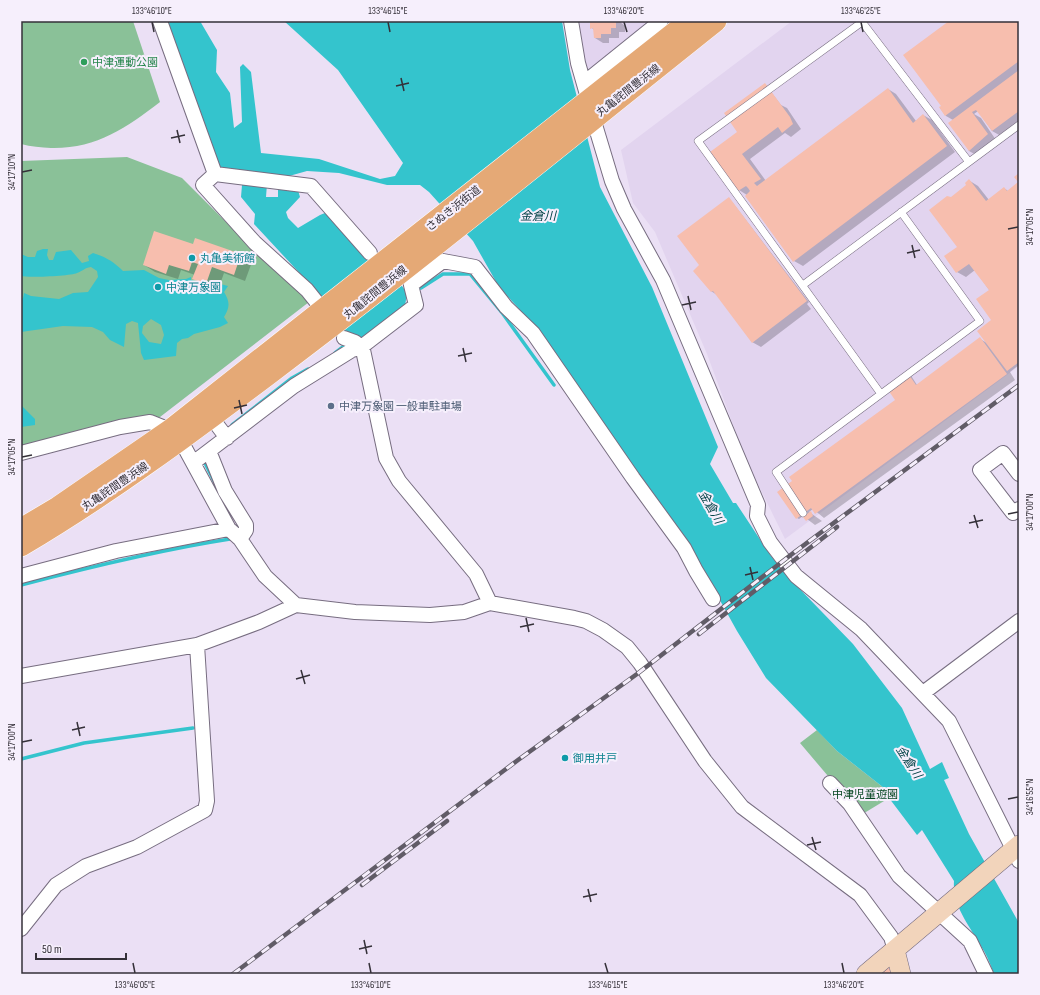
<svg xmlns="http://www.w3.org/2000/svg" width="1040" height="995" font-family="'Sofia Sans Condensed','Noto Sans JP',sans-serif">
  <style>
    .built { fill: #e2d4ef }
    .green { fill: #8ac198 }
    .water { fill: #34c4cd; fill-rule: evenodd }
    .shadow { fill: #0003 }
    .lines { fill: none; stroke-linecap: round; stroke-linejoin: round }
    .stream { stroke: #34c4cd; stroke-width: 3.5 }
    .building { fill: #f7beae }
    .lane-casing { stroke: #776d80; stroke-width: 8 }
    .street-casing { stroke: #776d80; stroke-width: 16 }
    .secondary-casing { stroke: #776d80; stroke-width: 20 }
    .primary-casing { stroke: #fff; stroke-width: 22 }
    .lane { stroke: #fff; stroke-width: 7 }
    .street { stroke: #fff; stroke-width: 14 }
    .secondary { stroke: #f2d4bb; stroke-width: 19 }
    .primary { stroke: #e5a976; stroke-width: 21 }
    .rail-casing { stroke: #615c67; stroke-width: 4.5 }
    .rail { stroke: #f6effc; stroke-width: 3; stroke-dasharray: 9; stroke-linecap: butt }
    .ticks { fill: none; stroke: #343038; stroke-width: 1.5 }
    .leisure-dot { fill: #2e9e5b; stroke: #f6effc; stroke-width: 1.5 }
    .culture-dot { fill: #0f9aa8; stroke: #f6effc; stroke-width: 1.5 }
    .service-dot { fill: #5c6f8a; stroke: #f6effc; stroke-width: 1.5 }
    .labels { text-anchor: middle; stroke-width: 4; stroke-linejoin: round; paint-order: stroke }
    .leisure-label { font-size: 11px; fill: #27864d; stroke: #f6effc; text-anchor: start }
    .street-label { font-size: 11px; fill: #343038; stroke: #f6effc }
    .culture-label { font-size: 11px; fill: #0d838f; stroke: #f6effc; text-anchor: start }
    .service-label { font-size: 11px; fill: #4e5e75; stroke: #f6effc; text-anchor: start }
    .park-label { font-size: 11px; fill: #044520; stroke: #f6effc }
    .water-label { font-size: 12px; font-style: italic; fill: #004145; stroke: #f6effc }
    .neatline { fill: none; stroke: #343038; stroke-width: 1.5 }
    .ticks-label { font-size: 10px; text-anchor: middle; fill: #343038 }
  </style>
  <rect width="100%" height="100%" fill="#ebe0f5"/>
  <path class="built" d="M574,21H643L645,25L595,67L590,69H586Z
    M792,21H1019V366L785,539L746,460L707,354L655,232L633,203L621,150Z"/>
  <path class="green" d="M21,21H133L160,102C126,128 96,149 51,148C41,147 31,147 21,144Z
    M127,157L182,178L275,271H279L309,302L160,417L96,427L21,446V161Z
    M817,730L837,751L884,788L889,798L861,815L800,743Z"/>
  <path class="water" d="M172,21H200L217,50L216,72L230,93L234,128L242,122L240,67L243,64L251,72L261,153L319,159L380,179L395,176L403,163L338,70L284,21H562L570,70L600,187L652,287L718,447L710,464L733,503H736L771,556L792,581L853,644L902,708L930,769L942,762L949,778L944,780L969,834L1019,923V974H994C991,966 988,958 984,951C972,929 952,907 954,881L922,830L917,835L889,798L884,788L837,751L766,678L737,631L717,595L533,324L499,287L473,241L429,192L420,185H387L339,173L307,171L282,178L216,168L165,25Z
    M247,181L267,184L266,197H278V186L297,187L300,197L286,212L288,218L298,228L320,215L330,211L402,286L407,293L405,306L361,342L345,332L319,294L254,224L255,214L241,197L242,185H247Z
    M43,249H48L47,255L49,260H53L56,252L71,250L82,263L89,261L88,256L93,253C106,257 114,262 123,271L144,270L159,278L169,280L186,279L191,277V280L207,285L209,281L228,286L224,292C230,302 230,307 224,317L228,323L220,327L194,334L188,338L182,339L177,343L176,356L144,360L141,353L138,323L132,321L126,324L124,347L110,340L103,332L92,327L63,326L21,332V299L23,298L24,293L31,296L59,299L73,293L88,292L98,277L97,271L91,267C84,268 83,271 77,273C71,276 28,278 21,276V254L28,257H35L37,251ZM151,319L161,325L164,335L161,344L149,342L142,333L143,326Z
    M21,405L35,419V425L21,427Z"/>
  <path class="shadow" d="M593,21H619L625,26V32H619V38H609V43H603L595,38L594,30L592,28Z
    M950,21H1019V122L1001,136L992,131L978,111L974,114L981,118L996,140L978,156L969,151L953,120L946,116L940,108L943,106Z
    M765,84L781,105L787,108L801,129L791,137L785,133L750,159L766,181L888,89L896,94L916,121L923,115L932,120L955,152L803,266L794,261L747,195L739,190V132Z
    M970,181L978,186L989,200L1004,188L1008,191L1019,183V365L1010,372L1015,380L824,518L813,509L809,512L822,521L815,525L803,516L799,519L797,518L896,400L910,374L917,385L980,339L987,343L993,321L992,294L975,270L966,277L957,272L959,247L951,198L968,185Z
    M729,198L809,302L807,304L811,309L761,347L752,342L717,295L711,291L700,265Z
    M193,245L240,255L252,262L245,281L224,273L218,290L194,279L195,275L181,270L178,279L155,272L144,265Z"/>
  <g class="lines">
    <path class="stream" d="M421,288L443,274H470L503,314L554,385
      M335,353L348,343
      M232,425L292,378L308,369
      M203,459L214,481
      M21,585C90,567 159,550 230,539L231,536
      M21,759L84,743L193,728"/>
  </g>
  <path class="building" d="M590,21H616V28H611V34H601V38H594L593,28L590,29Z
    M949,21H1019V61L945,116L939,107L941,106L903,55Z
    M1019,70V111L992,131L976,110L972,112L988,134L969,151L948,123Z
    M765,83L790,117L793,124L782,133L778,127L742,154L761,179L754,183L757,186L888,88L913,123L923,114L947,146L793,262L745,196L750,191L748,188L746,186L738,191L710,152L737,132L724,113Z
    M1019,173V362L1007,371L977,331L991,320L976,299L989,290L969,264L956,273L944,256L957,247L929,210L947,196L951,197L966,185L965,183L969,179L986,201L1004,187L1007,191L1018,182L1014,177Z
    M729,197L807,301L752,343L713,291L711,292L693,271L699,265L677,236Z
    M154,231L193,244L195,238L241,254L234,275L212,267L206,284L192,279L198,264L192,262L189,271L169,265L166,274L143,265Z
    M980,337L1007,374L815,514L811,508L796,519L777,492L792,481L789,477L895,400L886,387L907,372L916,385Z
    M811,511L813,516L806,521L803,517Z
    M888,967L893,974H879Z"/>
  <g class="lines">
    <defs>
      <path id="lane" d="M901,212L980,321L881,394L698,141L862,22L969,162
        M803,285L1019,125
        M803,513L776,472L881,394"/>
      <path id="street" d="M160,21L215,174L311,186L370,253
        M571,21L578,63L586,91
        M584,83L661,21
        M593,118L612,181L624,209L663,280L758,505L757,516L770,542L796,576L861,629L949,721L1019,861
        M215,174L203,185L255,243L307,290L323,310
        M344,338L355,342L363,350L386,458L399,481L476,574L490,603
        M211,417L227,438
        M209,451L225,491L246,525V530L240,539
        M21,453L120,427L150,422L170,430L180,439L229,529L240,539L265,576L296,605L355,612L430,615L464,612L490,603L574,618L586,621L603,630L627,647L640,663L705,761L742,807L860,895L891,937L895,950
        M193,463L294,386L352,350L360,348L416,305L411,285L443,261L475,267L506,307L533,333L633,478L684,548L696,571L713,599
        M1019,474L1003,453L980,470L1013,513L1019,509
        M21,576L116,551L229,529
        M21,676L197,645L259,622L296,605
        M923,693L1019,621
        M830,783L850,804L899,876L970,941L986,974
        M21,929L56,885L86,866L137,847L205,810L207,801L197,645"/>
      <path id="secondary" d="M895,950L901,974
        M866,974L1019,845"/>
      <path id="primary" d="M21,529L58,507L170,430L689,21
        M21,546C109,494 191,433 273,371C423,258 569,138 716,21"/>
    </defs>
    <use href="#lane" class="lane-casing"/>
    <use href="#street" class="street-casing"/>
    <use href="#secondary" class="secondary-casing"/>
    <use href="#primary" class="primary-casing"/>
    <use href="#lane" class="lane"/>
    <use href="#street" class="street"/>
    <use href="#secondary" class="secondary"/>
    <use href="#primary" class="primary"/>
    <defs>
      <path id="rail" d="M699,634L837,527
        M362,885L447,821
        M233,974L518,760L637,674L792,554L1019,385"/>
    </defs>
    <use href="#rail" class="rail-casing"/>
    <use href="#rail" class="rail"/>
  </g>
  <path class="ticks" d="M152,22L154,32M388,22L390,32M624,22L627,32M861,22L863,32M401,78L404,91M396,86L409,83M177,130L180,143M171,138L185,135M22,172L32,170M1008,229L1018,227M912,245L915,258M907,253L920,250M688,296L691,310M682,305L696,302M463,348L466,362M458,356L472,353M239,400L242,414M234,408L247,405M22,457L32,455M1008,514L1018,512M974,515L978,528M969,523L983,520M750,567L753,580M745,575L758,572M526,618L529,632M520,627L534,624M301,670L305,684M296,679L310,675M77,722L80,736M72,730L85,727M22,742L32,740M1008,799L1018,797M812,837L816,850M807,845L821,842M588,889L591,902M583,897L597,894M364,940L367,954M359,949L372,946M133,963L135,973M369,963L371,973M605,963L608,973M842,963L844,973"/>
  <circle class="leisure-dot" cx="84" cy="62" r="4"/>
  <g class="culture-dot">
    <circle cx="192" cy="258" r="4"/>
    <circle cx="158" cy="287" r="4"/>
    <circle cx="565" cy="758" r="4"/>
  </g>
  <circle class="service-dot" cx="331" cy="406" r="4"/>
  <g class="labels">
    <g class="leisure-label">
      <text x="92" y="66">中津運動公園</text>
    </g>
    <g class="street-label">
      <text transform="translate(628 90) rotate(-38)" y="4">丸亀詫間豊浜線</text>
      <text transform="translate(453 208) rotate(-38)" y="4">さぬき浜街道</text>
      <text transform="translate(375 292) rotate(-39)" y="4">丸亀詫間豊浜線</text>
      <text transform="translate(115 486) rotate(-34)" y="4">丸亀詫間豊浜線</text>
    </g>
    <g class="culture-label">
      <text x="200" y="262">丸亀美術館</text>
      <text x="166" y="291">中津万象園</text>
      <text x="573" y="762">御用井戸</text>
    </g>
    <g class="service-label">
      <text x="339" y="410">中津万象園 一般車駐車場</text>
    </g>
    <g class="park-label">
      <text x="865" y="798">中津児童遊園</text>
    </g>
    <g class="water-label">
      <text x="538" y="220">金倉川</text>
      <text transform="translate(711 507) rotate(60)" y="4">金倉川</text>
      <text transform="translate(909 762) rotate(57)" y="4">金倉川</text>
    </g>
  </g>
  <rect width="1040" height="995" fill="none" stroke="#f6effc" stroke-width="44"/>
  <path d="M36 953v6h90v-6" fill="none" stroke="#343038" stroke-width="2"/>
  <text x="42" y="953" font-size="12" fill="#343038" stroke="#f6effc" stroke-width="3" paint-order="stroke">50 m</text>
  <rect x="22" y="22" width="996" height="951" class="neatline"/>
  <g class="ticks-label">
    <text x="152" y="14">133°46'10"E</text>
    <text x="388" y="14">133°46'15"E</text>
    <text x="624" y="14">133°46'20"E</text>
    <text x="861" y="14">133°46'25"E</text>
    <text transform="translate(11 172) rotate(-90)" y="4">34°17'10"N</text>
    <text transform="translate(1029 227) rotate(-90)" y="4">34°17'05"N</text>
    <text transform="translate(11 457) rotate(-90)" y="4">34°17'05"N</text>
    <text transform="translate(1029 512) rotate(-90)" y="4">34°17'00"N</text>
    <text transform="translate(11 742) rotate(-90)" y="4">34°17'00"N</text>
    <text transform="translate(1029 797) rotate(-90)" y="4">34°16'55"N</text>
    <text x="135" y="988">133°46'05"E</text>
    <text x="371" y="988">133°46'10"E</text>
    <text x="608" y="988">133°46'15"E</text>
    <text x="844" y="988">133°46'20"E</text>
  </g>
</svg>
